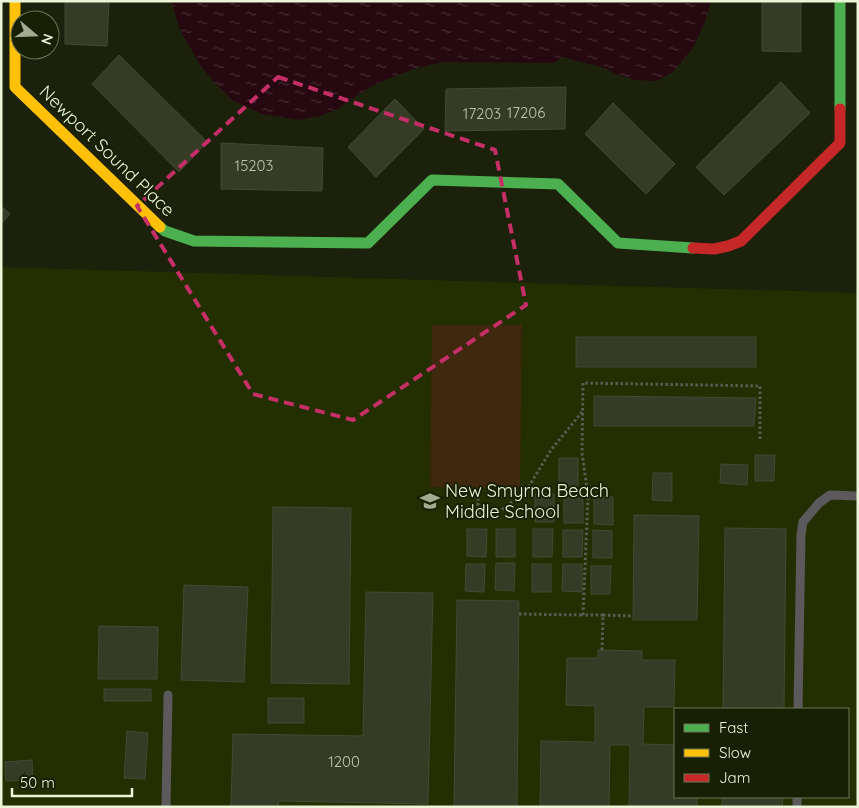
<svg xmlns="http://www.w3.org/2000/svg" width="859" height="808" font-family="Quicksand,sans-serif">
  <style>
    .built { fill: #242f01; fill-rule: evenodd }
    .park { fill: #3f280d }
    .water { fill: url(#water-ripples) }
    .building { fill: #363b26; stroke: #434935 }
    .lines { fill: none; stroke-linecap: round; stroke-linejoin: round }
    .path { stroke: #5a5c55; stroke-width: 3; stroke-dasharray: 2.5 2.5; stroke-linecap: butt }
    .lane { stroke: #5b595c; stroke-width: 9 }
    .fast { stroke: #4caf50; stroke-width: 11 }
    .slow { stroke: #ffc107; stroke-width: 11 }
    .jam { stroke: #c62828; stroke-width: 11 }
    .marked { fill: none; stroke: #c62e67; stroke-width: 4; stroke-dasharray: 10 6; stroke-linejoin: round }
    .labels { text-anchor: middle; stroke-width: 4; stroke-linejoin: round; paint-order: stroke }
    .number-label { font-size: 15px; fill: #bdc6ab }
    .street-label { font-size: 18px; fill: #eaf4d7; stroke: #182004 }
    .poi-label { font-size: 18px; fill: #eaf4d7; stroke: #182004; text-anchor: start }
  </style>
  <defs>
    <pattern id="water-ripples" width="26" height="14" patternUnits="userSpaceOnUse" patternTransform="scale(1.25)"><rect width="26" height="14" fill="#260810"/><path d="M2 4q2-2 4 0t4 0M15 11q2-2 4 0t4 0" fill="none" stroke="#462d32"/></pattern>
  </defs>
  <rect width="100%" height="100%" fill="#1b210a"/>
  <path class="built" d="M1,267L858,293V807H1ZM675,709H848V797H675Z"/>
  <path class="park" d="M432,325H522L520,488L430,487Z"/>
  <path class="water" d="M171,1H711L705,22L693,48L673,72L657,81L635,80L614,73L605,68L562,57L554,63L443,62L413,69L387,79L370,87L336,110L320,116L298,120L262,114L232,100L214,82L200,65L180,30Z"/>
  <path class="building" d="M65,1H109L107,46L65,44Z
    M762,1H801V52L762,51Z
    M119,55L207,142L179,172L92,84Z
    M781,82L810,113L724,195L696,167Z
    M566,87L565,129L445,131L446,89Z
    M395,99L424,129L376,177L348,147Z
    M613,103L675,164L646,194L585,134Z
    M221,143L323,148L322,191L221,189Z
    M1,206L10,214L1,224Z
    M576,337H756V367H576Z
    M594,396L756,398L754,426H594Z
    M755,455H775L774,481H755Z
    M559,458H578V486H559Z
    M721,464L748,465L747,485L720,483Z
    M653,473H672V501L652,500Z
    M535,494H554V522H535Z
    M564,495H583V523H564Z
    M594,497H613V525L594,524Z
    M273,507L351,508L349,684L271,683Z
    M634,515L699,516L697,620H633Z
    M725,528L786,529L784,709H723Z
    M467,529H487L486,557L467,556Z
    M496,529H515V557H496Z
    M533,529H553L552,557H533Z
    M563,530H583L582,557H563Z
    M593,530L612,531V558H593Z
    M496,563H515L514,591L495,590Z
    M466,564H485L484,592L465,591Z
    M532,564H551V592H532Z
    M563,564H582V592L562,591Z
    M591,566H611L610,594H591Z
    M184,585L248,587L244,682L181,680Z
    M366,592L433,593L428,804L279,801L278,807H231L233,734L363,736Z
    M457,600L519,601L517,807H454Z
    M99,626L158,627L157,679H98Z
    M598,650L642,651V660H675L674,707H644L643,744L675,745V797H697V807H629L630,745H610L609,807H540L541,741L595,742V706L566,705L567,658H598Z
    M104,689H151V701H104Z
    M268,698H304V723H268Z
    M127,731L148,733L145,779L124,778Z
    M32,760L33,780L6,781L5,762Z
    M722,797H783L782,807H722Z"/>
  <g class="lines">
    <path class="path" d="M478,488V513L499,512L526,491L551,450L582,412
      M519,614L583,615
      M603,615L633,616
      M602,650L603,615H583L588,496L582,453L583,383L760,386V440"/>
    <path class="lane" d="M798,709L801,535L803,522L819,503L830,495L858,496
      M166,807L168,695
      M797,807V797"/>
    <path class="fast" d="M840,1V109
      M160,227L165,231L194,241L368,243L432,180L558,184L618,243L693,248"/>
    <path class="slow" d="M15,1V87L160,227"/>
    <path class="jam" d="M693,248L714,249L728,246L741,241L840,143V109"/>
  </g>
  <path class="marked" d="M278,77L495,150L526,305L353,420L253,394L137,206Z"/>
  <defs>
    <symbol id="school-bare" viewBox="-9 -9 18 18"><path d="M0-5L7-2L0 1L-7-2ZM-4 1L0 2.5L4 1V4Q0 6-4 4Z" fill="#a2aa8f" stroke="#182004" stroke-width="2.5" paint-order="stroke"/></symbol>
  </defs>
  <g fill-rule="evenodd">
    <use href="#school-bare" x="416" y="487" width="28" height="28"/>
  </g>
  <g class="labels">
    <g class="number-label">
      <text x="526" y="118">17206</text>
      <text x="482" y="119">17203</text>
      <text x="254" y="171">15203</text>
      <text x="344" y="767">1200</text>
    </g>
    <g class="street-label">
      <text transform="translate(107 151) rotate(44)" y="6">Newport Sound Place</text>
    </g>
    <g class="poi-label">
      <text x="445" y="497">New Smyrna Beach<tspan x="445" dy="21">Middle School</tspan></text>
    </g>
  </g>
  <rect width="859" height="808" fill="none" stroke="#eaf4d7" stroke-width="5"/>
  <rect x="674" y="708" width="175" height="90" fill="#182004" stroke="#6c7558"/>
  <rect x="684" y="724" width="25" height="8" fill="#4caf50" stroke="#6c7558"/>
  <text x="719" y="733" font-size="15" fill="#eaf4d7">Fast</text>
  <rect x="684" y="749" width="25" height="8" fill="#ffc107" stroke="#6c7558"/>
  <text x="719" y="758" font-size="15" fill="#eaf4d7">Slow</text>
  <rect x="684" y="774" width="25" height="8" fill="#c62828" stroke="#6c7558"/>
  <text x="719" y="783" font-size="15" fill="#eaf4d7">Jam</text>
  <g transform="translate(35 35) rotate(109)"><circle r="24" fill="#182004" stroke="#6c7558"/>
  <path d="M0-4L9 19L0 12L-9 19Z" fill="#a2aa8f"/>
  <text y="-8" font-size="14" font-weight="bold" text-anchor="middle" fill="#eaf4d7">N</text>
  </g>
  <path d="M12 788v8h120v-8" fill="none" stroke="#eaf4d7" stroke-width="2.5"/>
  <text x="20" y="788" font-size="15" fill="#eaf4d7" stroke="#182004" stroke-width="4" paint-order="stroke">50 m</text>
</svg>
